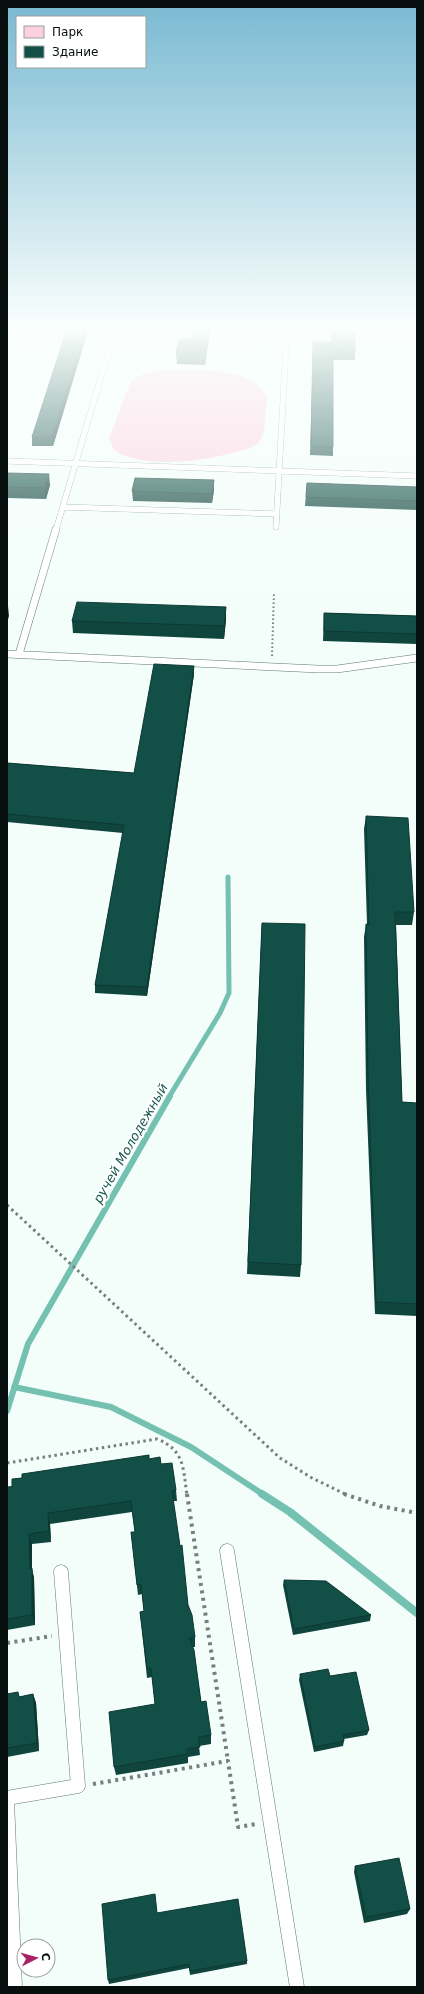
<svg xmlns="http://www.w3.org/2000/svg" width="424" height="1994" font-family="'DejaVu Sans',sans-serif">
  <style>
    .green { fill: #fecfdf }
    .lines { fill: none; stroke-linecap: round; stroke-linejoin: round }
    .stream-far2 { stroke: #74c0b1; stroke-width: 5 }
    .stream-far1 { stroke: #74c0b1; stroke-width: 6 }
    .stream { stroke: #74c0b1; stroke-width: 8 }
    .service-far2-casing { stroke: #617974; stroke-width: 6 }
    .service-far1-casing { stroke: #617974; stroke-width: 8 }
    .service-casing { stroke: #617974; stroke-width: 15 }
    .path-far2 { stroke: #757f7d; stroke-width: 2; stroke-dasharray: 1.5 2.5; stroke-linecap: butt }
    .path-far1 { stroke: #757f7d; stroke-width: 3; stroke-dasharray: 2.5 3.5; stroke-linecap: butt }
    .path { stroke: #757f7d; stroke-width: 4; stroke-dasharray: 3 4.5; stroke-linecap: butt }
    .service-far2 { stroke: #fff; stroke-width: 5.5 }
    .service-far1 { stroke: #fff; stroke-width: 7 }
    .service { stroke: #fff; stroke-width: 14 }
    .wall { fill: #0f453d }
    .shaded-wall { fill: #0d3832 }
    .building { fill: #125047; stroke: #0d3832 }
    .labels { text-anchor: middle; stroke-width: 4; stroke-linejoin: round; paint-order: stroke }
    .water-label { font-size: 13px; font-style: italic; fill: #1a594f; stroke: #fff }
  </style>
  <rect width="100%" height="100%" fill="#f3fefb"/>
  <path class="green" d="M193,369C214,370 258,373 266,396C268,401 266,409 265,414C265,424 265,435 258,443C253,448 242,450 236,452C204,461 143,470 114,450L109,438L131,381C147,368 173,370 193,369Z"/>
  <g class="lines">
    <path class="stream-far2" d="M169,1097L220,1013L229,993L228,877"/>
    <path class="stream-far1" d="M14,1387L111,1407L191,1447L264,1495
      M7,1411L28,1344L170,1096"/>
    <path class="stream" d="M262,1494L290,1512L417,1613"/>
    <defs>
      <path id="service-far2" d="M53,329L417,339
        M7,461L417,476
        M63,507L277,514
        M276,527L287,330
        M56,530L115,329"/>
      <path id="service-far1" d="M7,654L318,669H337L417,658
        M19,654L56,529"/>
      <path id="service" d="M227,1551L297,1987
        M7,1798L78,1786L61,1572
        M7,1802L15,1987"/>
    </defs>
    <use href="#service-far2" class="service-far2-casing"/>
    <use href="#service-far1" class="service-far1-casing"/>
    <use href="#service" class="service-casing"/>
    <path class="path-far2" d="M272,656L274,592"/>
    <path class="path-far1" d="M7,1205L280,1458L312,1478L347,1495
      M7,1463L157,1439C185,1450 183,1469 187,1495"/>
    <path class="path" d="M187,1494L228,1761
      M344,1494L380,1506L417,1513
      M7,1643L52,1636
      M93,1784L228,1761L238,1827L256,1824"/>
    <use href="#service-far2" class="service-far2"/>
    <use href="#service-far1" class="service-far1"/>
    <use href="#service" class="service"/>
  </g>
  <path class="wall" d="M193,329H210H209V338L205,365L177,364L176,354L192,339Z
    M332,329H354V333L332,332Z
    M332,333L355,352V360H333V456L310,455L313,350L332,342Z
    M87,334L53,446H32V437Z
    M7,473L50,485L46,499L7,498Z
    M214,480V490L212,503L133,501L132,491Z
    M307,483L417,487V510L305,506Z
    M324,613L417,616V644L323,641Z
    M226,619L224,639L73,633L72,621Z
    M194,674L147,996L95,993V985L123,833L7,822V763L134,773Z
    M366,816L414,912L412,925H396L402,1102L417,1103V1316L375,1314L366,1090L364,937L366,924H367L364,829Z
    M262,923L301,1265L300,1277L247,1274Z
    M149,1459L161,1464L176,1490L177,1501H173L188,1605L195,1637V1647H193L201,1702L211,1735V1744L199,1746L200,1755L188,1757V1763L116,1775L114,1767L155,1704L152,1677L147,1678L140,1612L144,1611L142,1594L138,1595L131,1532H135L132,1512L50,1524L51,1542L32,1544V1569L34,1578L35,1625L7,1630V1487Z
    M284,1580L371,1615L370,1621L293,1635L283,1585Z
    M300,1674L330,1676L369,1730L367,1735L344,1739V1741L343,1746L314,1752L299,1680Z
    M7,1694L19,1697L33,1694L36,1703L39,1751L7,1757Z
    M355,1866L410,1909L407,1914L364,1923L354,1872Z
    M157,1913L247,1961V1964L190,1975L189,1968L109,1984L108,1980Z"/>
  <path class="shaded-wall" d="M86,329H87V334L53,446L52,437Z
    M209,329V338L205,365V354Z
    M49,474L50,485L46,499L45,488Z
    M214,480V490L212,503V494Z
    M8,606L9,616L7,623V609Z
    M226,607V619L224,639V626Z
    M194,666V674L147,996V987Z
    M48,1513L50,1524L51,1542L49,1531Z
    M29,1534L32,1544V1569L34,1578L35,1625L32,1615L30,1569Z
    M33,1694L36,1703L39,1751L37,1743Z"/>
  <path class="building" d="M67,329H86L52,437H32Z
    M193,329H209L205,354H176L179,339H192Z
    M332,333H355V352L333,351V447L311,446L313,342H332Z
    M7,473L49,474L45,488L7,487Z
    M135,478L214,480L212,494L132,491Z
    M307,483L417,487V501L306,497Z
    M77,602L226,607L224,626L72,621Z
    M324,613L417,616V634L324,631Z
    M154,664L194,666L147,987L95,985L124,825L7,814V763L134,773Z
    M366,816L408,818L414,912H395L402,1102L417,1103V1304L376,1302L368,1077L366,924L369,925Z
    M262,923L305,924L301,1265L248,1262Z
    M149,1455V1459L160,1457L161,1464L172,1463L176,1490L172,1491L180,1546L182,1545L188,1605L192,1615L195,1637L189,1638L194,1650L201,1702L206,1701L211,1735L198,1737L200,1747L187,1749L188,1754L114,1767L109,1712L155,1704L151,1668H147L140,1612L144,1611L141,1584L137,1585L131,1532H135L131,1501L48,1513L49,1531L29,1534L30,1569L32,1568V1615L7,1619V1487H12V1479L22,1478V1474Z
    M284,1580L326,1581L371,1615L294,1629Z
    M328,1669L330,1676L356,1672L369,1730L343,1735L344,1741L315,1747L300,1674Z
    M18,1692L19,1697L33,1694L37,1743L7,1748V1694Z
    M399,1858L410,1909L366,1917L355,1866Z
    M155,1894L157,1913L238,1899L247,1961L190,1971L189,1964L108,1980L102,1904Z"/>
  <linearGradient id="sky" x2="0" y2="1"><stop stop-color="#79b9d2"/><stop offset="0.54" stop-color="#fafffd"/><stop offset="1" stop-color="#fafffd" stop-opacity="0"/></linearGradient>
  <rect width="424" height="608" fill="url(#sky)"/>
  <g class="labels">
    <g class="water-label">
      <text transform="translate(130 1143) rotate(-60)" y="5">ручей Молодежный</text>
    </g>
  </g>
  <rect width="424" height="1994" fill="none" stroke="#060f0d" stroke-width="16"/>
  <rect x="16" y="16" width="130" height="52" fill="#ffffff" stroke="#9b9f9e"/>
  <rect x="24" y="26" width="20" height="12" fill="#fecfdf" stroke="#9b9f9e"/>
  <text x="52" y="36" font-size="12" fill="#060f0d">Парк</text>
  <rect x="24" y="46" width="20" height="12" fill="#125047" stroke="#9b9f9e"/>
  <text x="52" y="56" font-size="12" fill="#060f0d">Здание</text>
  <g transform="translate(36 1958) rotate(84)"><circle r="19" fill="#ffffff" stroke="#9b9f9e"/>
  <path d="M0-3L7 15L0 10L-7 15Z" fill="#aa2166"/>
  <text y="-6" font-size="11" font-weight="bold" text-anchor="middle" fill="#060f0d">С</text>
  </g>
</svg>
